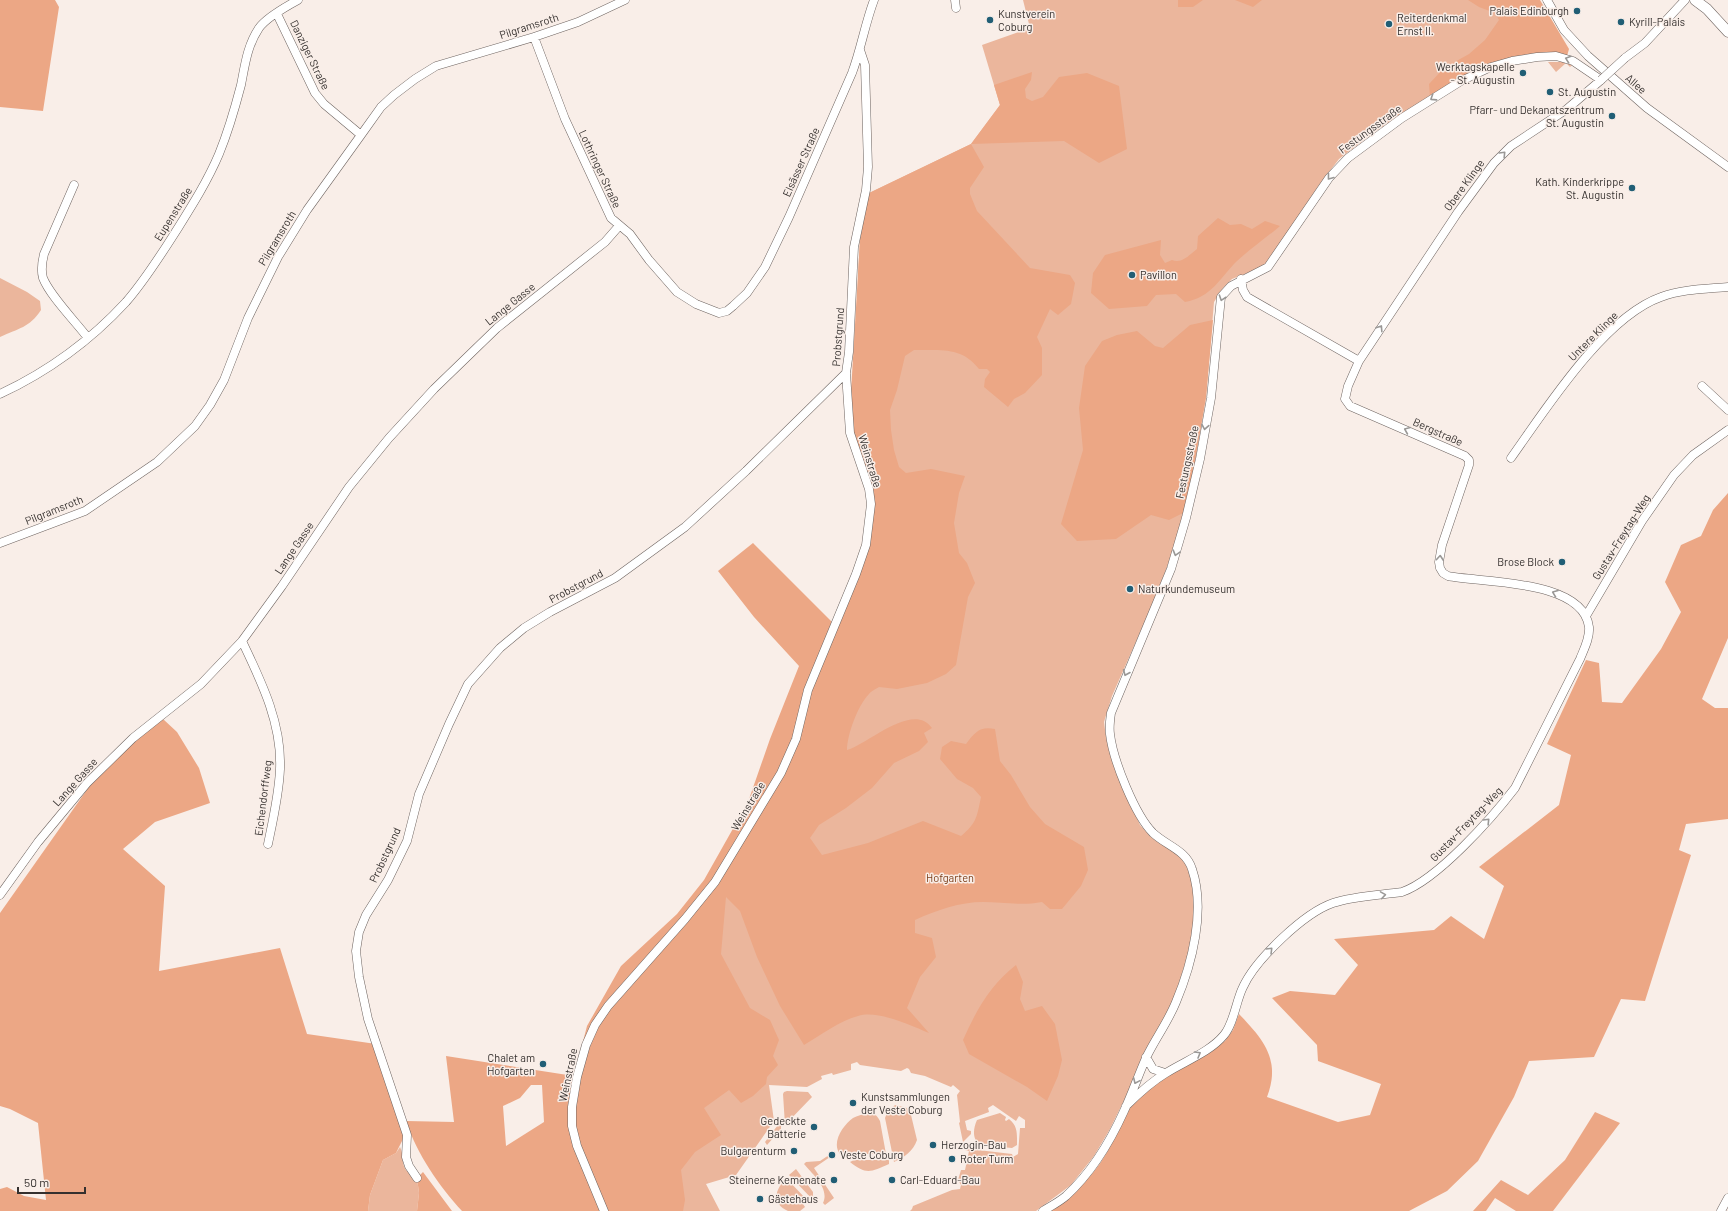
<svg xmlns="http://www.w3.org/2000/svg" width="1728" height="1211" font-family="Barlow,sans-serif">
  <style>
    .green { fill: #ebb69c }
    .forest { fill: #eca785; fill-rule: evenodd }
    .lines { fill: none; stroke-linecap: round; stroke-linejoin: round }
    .minor-casing { stroke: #6e6460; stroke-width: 9 }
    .tertiary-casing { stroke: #6e6460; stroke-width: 11 }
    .minor { stroke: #fff; stroke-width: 8 }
    .tertiary { stroke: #fff; stroke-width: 10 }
    .minor-bridge-casing { stroke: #6e6460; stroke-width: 9; stroke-linecap: butt }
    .minor-bridge { stroke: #fff; stroke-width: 8 }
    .oneway { stroke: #9a9896 }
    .poi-dot { fill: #215e75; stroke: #f9eee8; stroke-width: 1.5 }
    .labels { text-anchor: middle; stroke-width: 3; stroke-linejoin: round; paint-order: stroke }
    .poi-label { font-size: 11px; fill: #35302e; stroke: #f9eee8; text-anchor: start }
    .street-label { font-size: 11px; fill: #35302e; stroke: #f9eee8 }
    .park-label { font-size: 11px; fill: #7a3c18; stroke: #f9eee8 }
  </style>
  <rect width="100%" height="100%" fill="#f9eee8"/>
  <path class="green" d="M1023,0H1537L1567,56L1541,53L1522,55L1486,65L1460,77L1373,133L1339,159L1319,185L1268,262L1260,268L1232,279L1223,288L1214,302L1206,397L1192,479L1183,513L1174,549L1153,603L1112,696L1104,722L1106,737L1112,758L1120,780L1140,825L1152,838L1181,856L1188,866L1192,878L1195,916L1188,954L1175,996L1110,1129L1094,1156L1071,1185L1036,1211H910L912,1209L913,1206L952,1190L960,1189L961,1185L958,1180L961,1170H965L969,1151L965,1150L968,1143L973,1142L979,1147L978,1150L1012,1154L1013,1157L1018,1154L1020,1128H1025V1120L1019,1116L1016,1121L993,1105L988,1108L989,1112L965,1121L967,1130L971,1131V1134L963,1142L959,1123L960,1122L957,1095L960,1091L953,1085L951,1087L925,1076L911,1073L909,1069L907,1068L901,1071L860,1065L857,1062L851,1064V1070L833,1075L832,1073L821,1076L822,1079L807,1087L769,1085L774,1121L736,1175L706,1184L720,1211H606L582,1152L783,775L873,522L858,275L860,240L867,194L971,144L1000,105L982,45L1030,28Z
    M1548,62H1567L1573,64L1570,67L1566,63L1556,72Z
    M0,278L27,292L40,301L41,310C29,328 19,328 0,337Z
    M787,1091L808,1092L812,1097L785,1125L783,1094L784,1092Z
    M895,1105L907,1108L911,1115L917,1140C913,1151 905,1157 894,1162L885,1118L887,1113Z
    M867,1113C874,1113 877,1115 880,1121L886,1154H840C831,1143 843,1125 853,1118C857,1116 863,1114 867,1113Z
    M1000,1113L1006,1117L1005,1120L1006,1121L1009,1119C1018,1126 1017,1134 1017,1145L1012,1148L980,1145C972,1139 973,1129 977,1120Z
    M781,1121V1129L767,1145L765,1142Z
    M400,1147C404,1154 401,1163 406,1170C408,1173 414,1175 417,1178L419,1193L417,1211H368L370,1195L383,1160L396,1153Z
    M829,1155L830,1157L814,1168L834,1198L825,1205L823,1203C830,1188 812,1174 804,1164L806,1162L820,1161Z
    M854,1160H889V1164C871,1172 866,1175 850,1162Z
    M796,1169L813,1192V1200L789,1175Z
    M786,1178L808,1201L803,1204L805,1207L800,1211H788C770,1203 776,1189 786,1178Z"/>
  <path class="forest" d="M0,0H55L59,7L43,111L0,107Z
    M1178,0H1203L1193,7H1178Z
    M1235,0H1262L1253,7Z
    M1468,0H1540L1569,49L1567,56L1541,53L1522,55L1486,65L1460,77L1430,97L1429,84L1444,68L1469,54L1485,40L1499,20L1495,13L1479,7Z
    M1032,72L1031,80L1025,89L1026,98L1032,101L1043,97L1059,77L1087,73L1119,86L1127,149L1099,163L1064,141L971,144L984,167L970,188V194L977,211L1030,268L1070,275L1075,283L1071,304L1058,315L1050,309L1037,337L1042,348V375L1025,393L1014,399L1008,407L984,387L985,379L990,372L987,369H979C963,348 944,350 919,350H914L905,356L897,390L890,410L891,430L894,450L899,467L906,473L931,469L965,476L959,493L954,523L959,553L967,563L975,583L968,597L956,665L946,674L927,683L897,689L879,687C876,689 871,691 869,694C858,705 847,735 847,750C868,744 913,701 932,728L924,733L928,742L919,751L894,763L872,788L846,808L819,825L810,838L822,855L868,843L923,821L961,836C977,823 977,816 981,797L973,788L957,779L940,759L942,747L951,741L966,744C975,732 980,726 995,729L1000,761L1011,775L1030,807L1045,824L1084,847L1088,870L1081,886L1062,909H1050L1042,902C1022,906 1003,902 983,902C960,902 937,910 915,920V933L932,938L936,957L920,977L907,1008L929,1033C910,1025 878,1010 858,1016C839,1021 821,1035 804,1045L780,1006L757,957L740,911L726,897L721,954L750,1008L770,1020L779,1040L773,1056L778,1065L767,1077L766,1084L753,1096L741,1103L729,1090L704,1108L721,1135L695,1152L681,1170L685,1200L683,1211H462C439,1186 417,1154 406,1121L454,1122L446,1056L574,1076L587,1026L621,966L677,914L704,880L748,802L770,739L799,666L754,617L718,571L753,543L837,627L873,522L853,433L851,392L860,240L867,194L971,144L1000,105L994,85ZM531,1085H542L544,1122L506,1146L503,1106L520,1098Z
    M1218,218L1230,225L1241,224L1252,229L1265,221L1280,226C1266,238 1250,249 1237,261C1219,279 1212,297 1185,302L1176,294L1156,295L1147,306L1109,309L1091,293L1093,273L1105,255L1161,240L1160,255L1165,263L1172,260C1182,264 1189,255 1197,249L1198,236Z
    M1213,320L1206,397L1192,479L1183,513L1169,520L1151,515L1116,539L1077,541L1061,524L1083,450L1079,408L1085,366L1102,341L1117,335L1137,331L1155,346L1163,348L1190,325Z
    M1728,493V638L1702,699L1715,708H1728V819L1686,824L1679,850L1691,855L1645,1001L1621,999L1594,1057L1529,1061L1514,1097L1478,1161L1447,1191L1409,1211H1050C1073,1195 1092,1178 1106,1154C1118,1132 1126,1108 1144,1090L1225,1041L1233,1030L1239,1014C1264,1040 1281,1060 1267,1097L1338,1122L1370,1115L1381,1084L1318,1061L1317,1045L1272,998L1290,991L1335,995L1358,965L1334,939L1434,930L1451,916L1484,939L1504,886L1479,867L1559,805L1571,755L1547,744L1586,660L1599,663L1602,702L1622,703L1661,649L1681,612L1665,582L1681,545L1701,536L1713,510Z
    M163,719L177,732L199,768L210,803L155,822L123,849L165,886L159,971L280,948L307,1034L376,1044L405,1135L396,1153L383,1160L370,1195L368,1211H0V1189L7,1187L24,1196L46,1200L38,1123L10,1109L0,1106V913L91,784L136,740Z
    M1016,965L1023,982L1020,999L1025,1011L1042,1006L1055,1024L1062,1060L1058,1076L1047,1101L1027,1087L969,1054L963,1040C976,1011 990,985 1016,965Z
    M1595,1112L1620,1123L1553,1211H1516L1495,1198L1486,1211H1473L1501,1180L1528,1195L1565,1160Z
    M423,1172L452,1211H417L419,1193L417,1178Z"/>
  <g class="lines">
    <defs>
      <path id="minor" d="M955,0L956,8
        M1547,0L1564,30L1588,56L1647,108L1728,167
        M277,14L315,93L324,104L361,135
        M534,37L565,119L611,218L630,234L649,260L677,292L696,304L719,313L727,311L733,306L747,293L765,267L789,217L852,73C861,49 865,24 874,0
        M1625,58L1645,43L1685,0
        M74,185L44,254C42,262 41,271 43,278C50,296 76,322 88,338
        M1241,279L1243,290L1247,297L1359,361
        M1702,386L1728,410
        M0,394C47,372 91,340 126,302C146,279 162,253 178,228C193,204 208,180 219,154C228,132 235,108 241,85C245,65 247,46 259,28C266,18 287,6 298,0
        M1511,458C1546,409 1604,317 1661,297C1682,289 1706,289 1728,287
        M0,543L85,511L157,462L195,426L210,405L224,380L248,318L278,257L307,210L361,135L381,107L394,95L415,79L436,66L534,37L578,22L625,0
        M1586,616L1642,521L1674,475L1693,455L1728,430
        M242,641C261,681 282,723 280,769C279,794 273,820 268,844
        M0,895L38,842L87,783L133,738L201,684L242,641L282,586L349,487L389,438L434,389L497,328L605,242L619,226
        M1146,1057L1153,1069L1165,1073
        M417,1178L409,1166L406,1157L407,1135L368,1019L359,977L356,951L359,932L366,915L388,880L407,841L419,794L449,724L468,684L500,648L524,628L550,612L615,578L685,527L746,471L846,373
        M604,1211L577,1146L572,1126V1107L577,1077L586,1045L595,1025L608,1006L685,919L715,882L781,773L796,739L808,690L856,574L866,545L871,504L869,489L850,433L846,373L849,352L854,247L866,190L868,167L865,65L860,50
        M1043,1211C1051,1206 1059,1202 1066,1196C1091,1173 1110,1142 1124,1111C1132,1094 1138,1076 1146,1058C1155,1039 1168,1022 1176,1002C1192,964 1206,910 1192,869C1186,850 1167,846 1153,833C1135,815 1113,760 1110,734C1109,727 1110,720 1111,713L1171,569L1186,518L1200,459L1211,398L1221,297L1231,286L1268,267L1329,178L1348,158L1402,118L1461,81L1491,67L1512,61L1537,57L1556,56L1573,61L1601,80L1567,109L1511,146L1494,163L1458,212L1359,361L1348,386L1345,399L1350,406L1465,456L1469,460V465L1442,545L1439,562L1440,568L1443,573L1448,576C1482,583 1583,579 1589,627C1590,638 1584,649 1580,659L1515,788C1492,818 1437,880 1402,892C1380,895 1353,896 1333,903C1304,913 1256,959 1243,987C1236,1001 1234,1023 1224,1035C1210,1052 1185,1061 1166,1073C1151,1082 1139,1093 1126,1106
        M1721,1211L1728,1198"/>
      <path id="tertiary" d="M1695,0L1707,9L1728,32"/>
    </defs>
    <use href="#minor" class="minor-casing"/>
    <use href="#tertiary" class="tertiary-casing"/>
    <use href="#minor" class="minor"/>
    <use href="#tertiary" class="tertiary"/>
    <defs>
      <path id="minor-bridge" d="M1601,80L1625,58"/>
    </defs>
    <use href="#minor-bridge" class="minor-bridge-casing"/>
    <use href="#minor-bridge" class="minor-bridge"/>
  </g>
  <defs><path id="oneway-chevron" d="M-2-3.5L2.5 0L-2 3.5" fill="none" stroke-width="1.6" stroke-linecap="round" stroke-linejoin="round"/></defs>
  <g class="oneway">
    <use href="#oneway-chevron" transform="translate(1568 59) rotate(-161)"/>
    <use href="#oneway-chevron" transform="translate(1433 98) rotate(147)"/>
    <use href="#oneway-chevron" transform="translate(1503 154) rotate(-46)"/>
    <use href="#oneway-chevron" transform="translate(1330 177) rotate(128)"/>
    <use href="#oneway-chevron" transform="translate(1222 298) rotate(109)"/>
    <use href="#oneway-chevron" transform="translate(1380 328) rotate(-57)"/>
    <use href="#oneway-chevron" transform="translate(1205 427) rotate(100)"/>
    <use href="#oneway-chevron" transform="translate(1407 430) rotate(-157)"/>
    <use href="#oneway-chevron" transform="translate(1176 553) rotate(106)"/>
    <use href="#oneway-chevron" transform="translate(1440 558) rotate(-85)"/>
    <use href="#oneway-chevron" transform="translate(1555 593) rotate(-159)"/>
    <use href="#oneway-chevron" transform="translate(1126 673) rotate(113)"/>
    <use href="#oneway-chevron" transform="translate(1487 821) rotate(-46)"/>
    <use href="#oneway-chevron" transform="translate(1383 895) rotate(-9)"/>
    <use href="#oneway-chevron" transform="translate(1270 950) rotate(-45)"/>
    <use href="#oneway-chevron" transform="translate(1198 1054) rotate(-30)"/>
    <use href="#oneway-chevron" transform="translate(1136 1081) rotate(114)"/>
  </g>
  <g class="poi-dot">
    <circle cx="1577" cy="11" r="4"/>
    <circle cx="990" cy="20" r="4"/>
    <circle cx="1621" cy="22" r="4"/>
    <circle cx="1389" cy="24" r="4"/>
    <circle cx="1523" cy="73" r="4"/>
    <circle cx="1550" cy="92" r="4"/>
    <circle cx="1612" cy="116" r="4"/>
    <circle cx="1632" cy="188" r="4"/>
    <circle cx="1132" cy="275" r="4"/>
    <circle cx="1562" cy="562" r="4"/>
    <circle cx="1130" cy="589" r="4"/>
    <circle cx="543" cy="1064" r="4"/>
    <circle cx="853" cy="1103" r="4"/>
    <circle cx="814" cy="1127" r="4"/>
    <circle cx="933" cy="1145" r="4"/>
    <circle cx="794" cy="1151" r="4"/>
    <circle cx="832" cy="1155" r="4"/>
    <circle cx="952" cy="1159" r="4"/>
    <circle cx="834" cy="1180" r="4"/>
    <circle cx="892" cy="1180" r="4"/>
    <circle cx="760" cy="1199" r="4"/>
  </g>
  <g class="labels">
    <g class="poi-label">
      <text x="1569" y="15" text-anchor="end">Palais Edinburgh</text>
      <text x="998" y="18">Kunstverein<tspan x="998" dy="13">Coburg</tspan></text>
      <text x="1397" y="22">Reiterdenkmal<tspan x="1397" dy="13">Ernst II.</tspan></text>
      <text x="1629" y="26">Kyrill-Palais</text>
      <text x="1515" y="71" text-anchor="end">Werktagskapelle<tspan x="1515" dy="13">- St. Augustin</tspan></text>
      <text x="1558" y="96">St. Augustin</text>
      <text x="1604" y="114" text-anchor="end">Pfarr- und Dekanatszentrum<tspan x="1604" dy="13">St. Augustin</tspan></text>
      <text x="1624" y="186" text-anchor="end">Kath. Kinderkrippe<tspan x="1624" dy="13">St. Augustin</tspan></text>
      <text x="1140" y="279">Pavillon</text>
      <text x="1554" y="566" text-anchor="end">Brose Block</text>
      <text x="1138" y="593">Naturkundemuseum</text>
      <text x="535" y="1062" text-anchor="end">Chalet am<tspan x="535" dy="13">Hofgarten</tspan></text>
      <text x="861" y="1101">Kunstsammlungen<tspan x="861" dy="13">der Veste Coburg</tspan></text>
      <text x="806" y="1125" text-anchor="end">Gedeckte<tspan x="806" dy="13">Batterie</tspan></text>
      <text x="941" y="1149">Herzogin-Bau</text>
      <text x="786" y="1155" text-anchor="end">Bulgarenturm</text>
      <text x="840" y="1159">Veste Coburg</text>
      <text x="960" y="1163">Roter Turm</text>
      <text x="826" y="1184" text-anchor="end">Steinerne Kemenate</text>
      <text x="900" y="1184">Carl-Eduard-Bau</text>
      <text x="768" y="1203">Gästehaus</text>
    </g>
    <g class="street-label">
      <text transform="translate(529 26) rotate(-18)" y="4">Pilgramsroth</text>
      <text transform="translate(310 55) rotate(64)" y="4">Danziger Straße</text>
      <text transform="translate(1636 84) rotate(41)" y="4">Allee</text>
      <text transform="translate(1370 129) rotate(-36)" y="4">Festungsstraße</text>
      <text transform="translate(801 162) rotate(-66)" y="4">Elsässer Straße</text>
      <text transform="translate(600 169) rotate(65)" y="4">Lothringer Straße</text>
      <text transform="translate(1464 185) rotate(-54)" y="4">Obere Klinge</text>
      <text transform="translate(173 214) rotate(-58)" y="4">Eupenstraße</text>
      <text transform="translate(277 238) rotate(-59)" y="4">Pilgramsroth</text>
      <text transform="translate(510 304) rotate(-39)" y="4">Lange Gasse</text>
      <text transform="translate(1593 336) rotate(-45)" y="4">Untere Klinge</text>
      <text transform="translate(838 337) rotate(-86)" y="4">Probstgrund</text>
      <text transform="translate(1438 432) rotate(24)" y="4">Bergstraße</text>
      <text transform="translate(870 461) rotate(73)" y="4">Weinstraße</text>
      <text transform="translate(1187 462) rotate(-78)" y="4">Festungsstraße</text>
      <text transform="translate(54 510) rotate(-22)" y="4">Pilgramsroth</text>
      <text transform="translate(1621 537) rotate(-58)" y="4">Gustav-Freytag-Weg</text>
      <text transform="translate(294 548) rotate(-56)" y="4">Lange Gasse</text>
      <text transform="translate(576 586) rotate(-28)" y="4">Probstgrund</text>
      <text transform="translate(75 782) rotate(-48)" y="4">Lange Gasse</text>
      <text transform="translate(263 798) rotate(-83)" y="4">Eichendorffweg</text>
      <text transform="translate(748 806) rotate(-59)" y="4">Weinstraße</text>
      <text transform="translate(1466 824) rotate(-46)" y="4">Gustav-Freytag-Weg</text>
      <text transform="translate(385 855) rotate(-65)" y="4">Probstgrund</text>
      <text transform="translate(568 1075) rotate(-78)" y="4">Weinstraße</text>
    </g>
    <g class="park-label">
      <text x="950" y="882">Hofgarten</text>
    </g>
  </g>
  <path d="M18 1187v6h67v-6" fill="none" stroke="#35302e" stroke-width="2"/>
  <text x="24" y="1187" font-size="12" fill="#35302e" stroke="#f9eee8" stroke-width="3" paint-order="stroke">50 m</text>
</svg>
